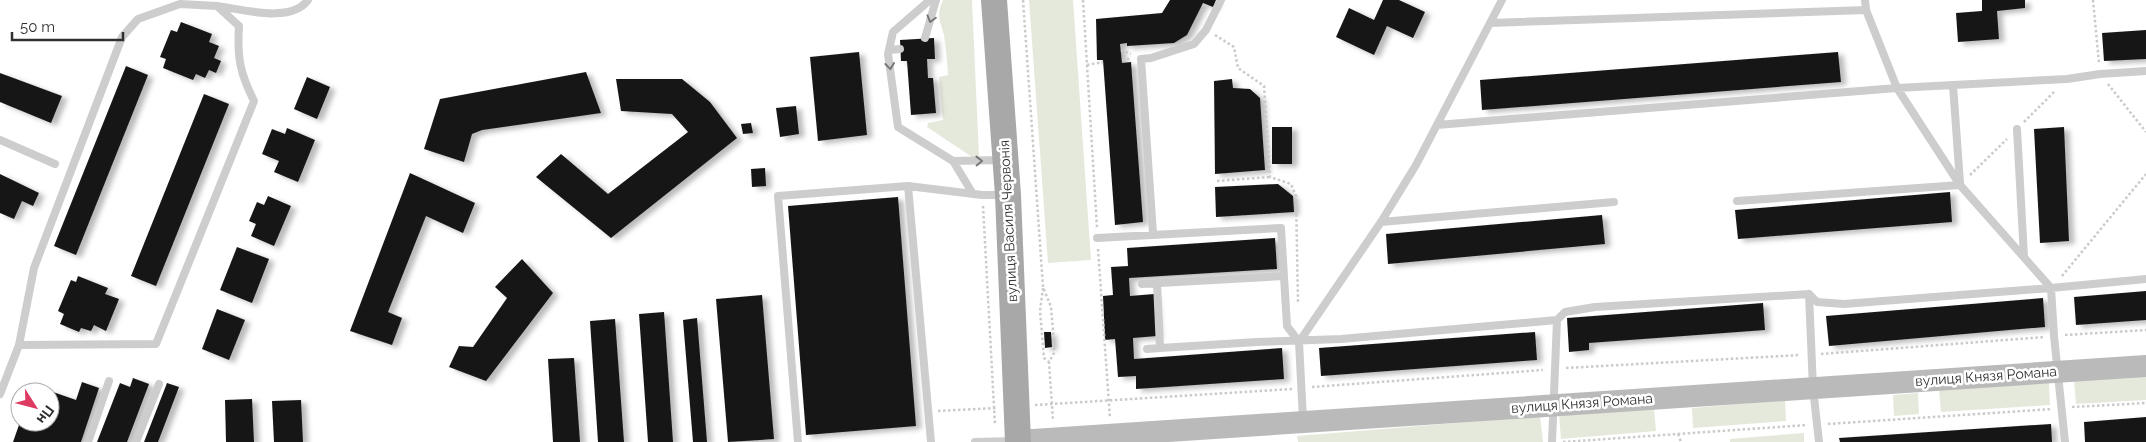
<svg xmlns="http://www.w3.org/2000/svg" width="2146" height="442" font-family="Raleway,sans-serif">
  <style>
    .green { fill: #e5e9dc }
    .building { fill: #171717; filter: url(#shadow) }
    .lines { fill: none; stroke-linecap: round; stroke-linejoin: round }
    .path { stroke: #cacaca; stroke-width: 2.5; stroke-dasharray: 2.5 2.5; stroke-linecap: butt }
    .lane { stroke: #cdcdcd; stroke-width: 8 }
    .secondary { stroke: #bababa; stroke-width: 22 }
    .primary { stroke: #a8a8a8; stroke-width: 26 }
    .oneway { stroke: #777 }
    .labels { text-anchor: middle; stroke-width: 5; stroke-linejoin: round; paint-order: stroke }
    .street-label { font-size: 14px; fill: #303030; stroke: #fff }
  </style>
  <defs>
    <filter id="shadow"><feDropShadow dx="5.5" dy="3" stdDeviation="2.5" flood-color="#0004"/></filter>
  </defs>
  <rect width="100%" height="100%" fill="#fff"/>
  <path class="green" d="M943,0H972L979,157H972L927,127L928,123L943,120L939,77L948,75C947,62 946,48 944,35C940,20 936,15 943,0Z
    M1029,0H1073L1091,260L1048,263Z
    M2146,375V400L2076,404L2074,380Z
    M2049,383L2050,405L1941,412L1939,390Z
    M1918,393L1919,414L1894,416L1893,395Z
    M1785,400L1786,421L1693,428L1692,408Z
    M1654,408L1656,431L1561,439L1559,415Z
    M1540,416L1543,442H1298L1297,436Z
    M1804,433V442H1730V439Z"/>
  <path class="building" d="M1170,0H1216L1213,7L1203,3L1187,35L1174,43L1127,46V43L1120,44L1122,63L1131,62L1143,222L1115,225L1103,60H1097L1096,19L1162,13Z
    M1383,0H1399L1425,12L1413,38L1387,26L1374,55L1336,37L1349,8L1374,20Z
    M1982,0H2025V8L1997,11L1999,39L1958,42L1956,13L1982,11Z
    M181,22L212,34L209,42L219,46L214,58L221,61L216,73L209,70L205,78L196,74L193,80L163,68L166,59L160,57L171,30L177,32Z
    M2146,30V59L2104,61L2102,33Z
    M934,38L935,59H927L928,78H933L936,113L911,115L907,61H901L900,40Z
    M859,52L867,135L818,141L810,57Z
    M1838,52L1841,82L1482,110L1480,80Z
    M126,66L148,75L76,255L54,246Z
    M586,72L601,113L482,130L472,134L464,162L424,149L440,99Z
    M0,73L62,96L51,123L0,102Z
    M307,77L330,87L317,119L294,109Z
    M616,79H682L710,102L737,138L611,238L536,177L561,154L608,194L688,132L672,114L621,111Z
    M1232,79L1233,88L1250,89L1260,98L1265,170L1215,174L1214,81Z
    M204,94L229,104L156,286L131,276Z
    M796,106L799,134L780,137L776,108Z
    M751,123L753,133L743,134L741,124Z
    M1272,127H1292V164H1272Z
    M2064,127L2069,241L2040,243L2034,129Z
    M287,128L315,140L298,182L274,172L279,161L262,154L272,129L285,134Z
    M765,168L766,186L752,187L751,169Z
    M410,173L475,203L463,233L426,216L388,312L402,318L392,345L350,331Z
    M0,174L39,193L33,206L22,201L14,219L0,213Z
    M1278,184L1293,196L1294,212L1216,217L1215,187Z
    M1950,192L1952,222L1738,239L1735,210Z
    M268,196L291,206L274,246L251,236L256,224L249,221L257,202L264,205Z
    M898,197L916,426L806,435L788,206Z
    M1602,215L1605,244L1388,264L1386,234Z
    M1275,238L1277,269L1129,278L1130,296L1154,294L1157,336L1133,338L1134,359L1282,348L1284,379L1136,389V376L1118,377L1115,339L1105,340L1103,296L1113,295L1111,267L1128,266L1127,248Z
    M237,247L269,259L252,303L220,290Z
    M522,259L553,293L486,381L449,367L459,346L473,347L507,298L495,287Z
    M78,276L108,288L105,294L119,299L106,331L94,325L91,331L81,328L79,332L60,324L64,314L58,311L71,280L76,282Z
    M2146,291V320L2076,325L2074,297Z
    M762,295L774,439L728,442L716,299Z
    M2043,298L2045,327L1829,346L1826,316Z
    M1763,303L1765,330L1589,343V350L1569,352L1567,318Z
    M217,309L245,320L229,360L202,349Z
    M664,312L673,442H648L639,314Z
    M697,318L707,442H693L683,320Z
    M615,319L624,442H598L590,321Z
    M1044,332H1051L1052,347L1045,348Z
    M1535,332L1537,360L1321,376L1319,348Z
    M574,358L580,442H553L548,359Z
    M133,378L149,384L127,442H97L120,383L130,387Z
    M82,382L99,388L81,442H13L20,422H50V392H31L33,385L76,400Z
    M167,383L179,387L158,442H144Z
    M252,399L254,442H226L225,400Z
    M301,400L303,442H274L272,401Z
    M2146,417V442H2085L2084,422Z
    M2051,424L2052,442H1840L1839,438Z"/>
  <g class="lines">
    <path class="path" d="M1023,0L1043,287L1051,307L1054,343V353L1049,362L1053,420
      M1083,0L1097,228
      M2093,0L2099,63
      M1215,35L1234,47L1238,68L1264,86L1270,177L1291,184L1296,196L1298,303
      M1121,50L1131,54
      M1122,60L1130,59
      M1087,65L1103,62
      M2108,84L2146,132
      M2024,122L2055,91
      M1970,175L2007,139
      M1217,181L1270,177
      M983,206L995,425
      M1098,249L1110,418
      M2062,276L2146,174
      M1043,288L1040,311L1044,358L1049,362
      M2065,335L2146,330
      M1821,354L2045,337
      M1566,368L1800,355
      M1312,387L1543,370
      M1035,405L1292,389
      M2072,407L2146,403
      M938,411L997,408
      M1828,424L2052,409
      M1678,434L1681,442
      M1563,442L1807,425"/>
    <path class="lane" d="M930,0L893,32L888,54L898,127L953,161L973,194
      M217,6C242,9 291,24 308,0
      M1866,10L1897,88L2067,79L2100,74L2146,71
      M1490,23L1502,0
      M925,38L936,0
      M889,50L900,49
      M1953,85L1960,183
      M1437,125L1897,88L1960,185L2051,288L2054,336L2065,442
      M2017,129L2024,257
      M0,140L55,164
      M953,161L1001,160
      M1737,201L1960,185
      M1381,222L1614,202
      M1153,233L1141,59L1151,58L1194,44L1206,30L1221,0
      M1097,238L1281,228L1287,326L1299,342
      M1157,283L1160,348L1257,342L1341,339L1557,320L1552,442
      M1142,284L1284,276
      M1809,294L1817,302L1844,304L2051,288L2146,279
      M1557,320L1565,312L1595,307L1809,294L1813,388L1819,442
      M1147,349L1160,348
      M0,394L19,345L156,344L254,101C240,73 237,58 239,26L217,6L180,4L138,19L122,37L34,268L19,345
      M1303,419L1299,342L1381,222L1416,165L1490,23L1866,10L1865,0
      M88,442L109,381
      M136,442L159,384
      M798,442L778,196L908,186
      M931,442L908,186L982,195H1004
      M975,442L1015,441"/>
    <path class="secondary" d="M1018,441L2146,366"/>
    <path class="primary" d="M994,0L1008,195L1018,442"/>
  </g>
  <defs><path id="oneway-chevron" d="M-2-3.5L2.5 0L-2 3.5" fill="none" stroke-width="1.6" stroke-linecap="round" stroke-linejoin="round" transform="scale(1.25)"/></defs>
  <g class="oneway">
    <use href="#oneway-chevron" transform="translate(931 19) rotate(106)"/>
    <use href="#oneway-chevron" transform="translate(890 66) rotate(83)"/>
    <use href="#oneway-chevron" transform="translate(979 161) rotate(-1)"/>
  </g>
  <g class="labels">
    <g class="street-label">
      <text transform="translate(1008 221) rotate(-93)" y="5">вулиця Василя Червонія</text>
      <text transform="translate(1986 376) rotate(-4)" y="5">вулиця Князя Романа</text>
      <text transform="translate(1582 403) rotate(-4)" y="5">вулиця Князя Романа</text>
    </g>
  </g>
  <g transform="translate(35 407) rotate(126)"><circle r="24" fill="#ffffff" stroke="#acacac"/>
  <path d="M0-4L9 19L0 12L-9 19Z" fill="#de3b63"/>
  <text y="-8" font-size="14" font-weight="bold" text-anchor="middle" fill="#303030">Пн</text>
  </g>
  <path d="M12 32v8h111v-8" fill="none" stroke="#303030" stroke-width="2.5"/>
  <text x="20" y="32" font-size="15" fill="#303030" stroke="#ffffff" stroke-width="4" paint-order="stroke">50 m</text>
</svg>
